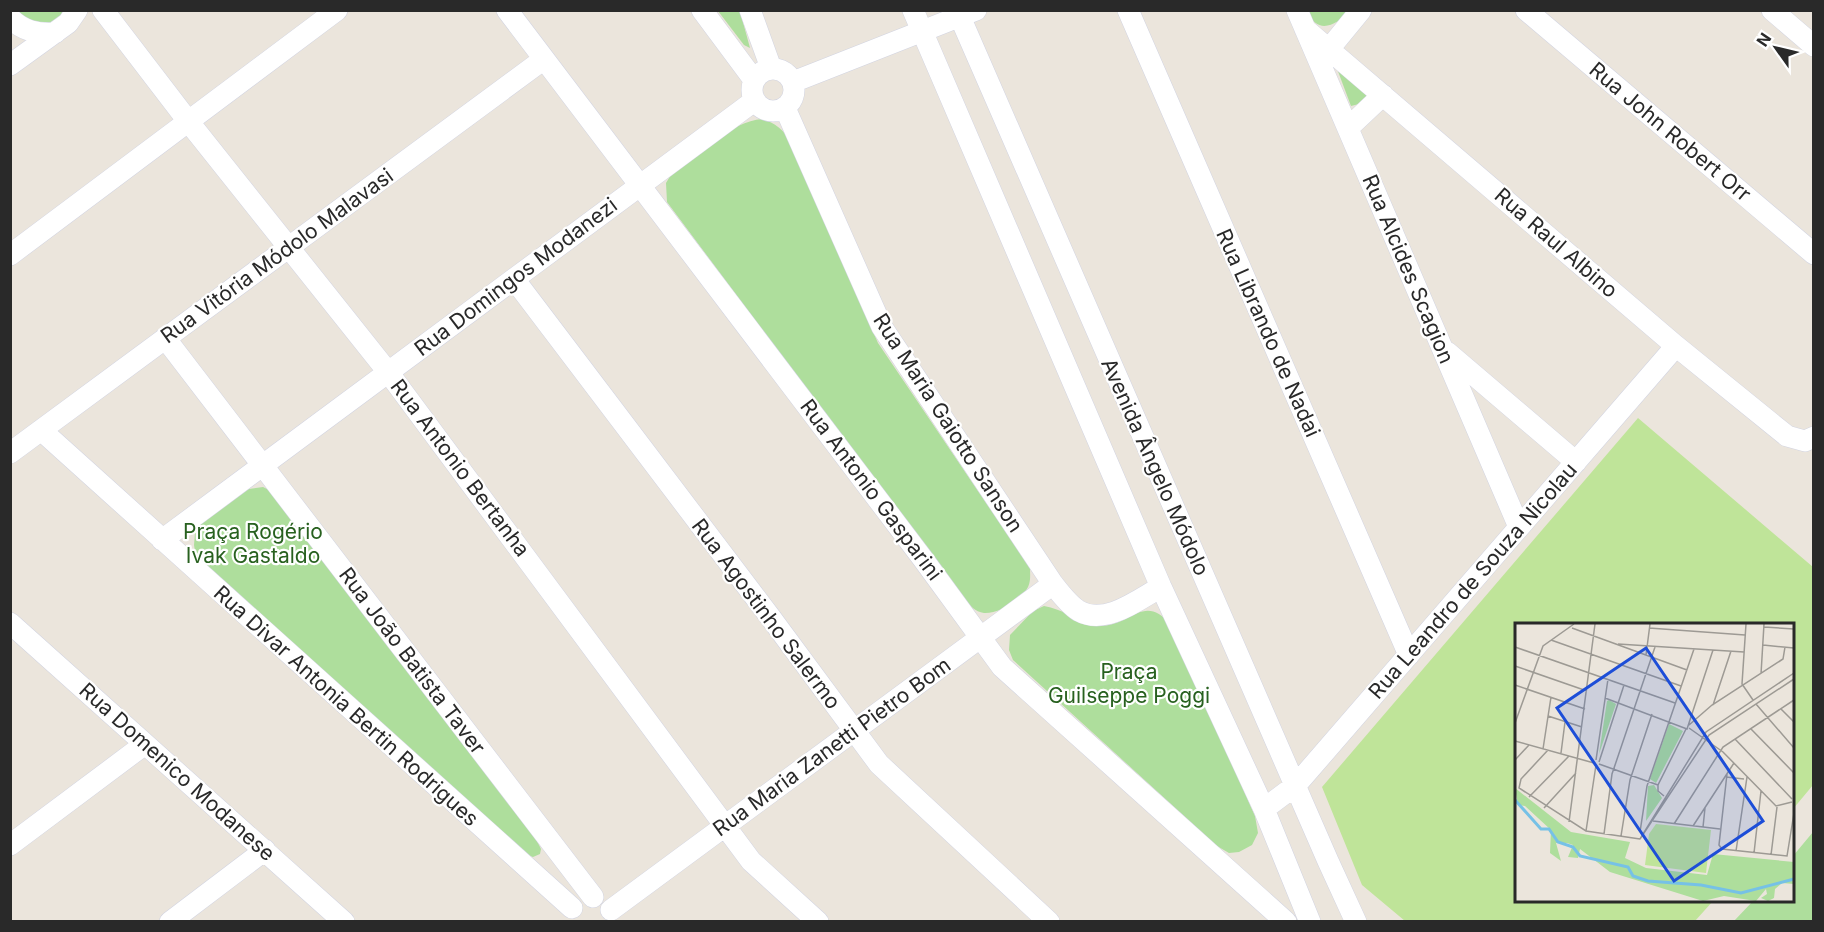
<svg xmlns="http://www.w3.org/2000/svg" width="1824" height="932" font-family="Inter,sans-serif">
  <style>
    .green { fill: #aede9c }
    .pitch { fill: #bfe499 }
    .lines { fill: none; stroke-linecap: round; stroke-linejoin: round }
    .minor-casing { stroke: #d2d4e1; stroke-width: 22 }
    .minor { stroke: #fff; stroke-width: 21 }
    .labels { text-anchor: middle; stroke-width: 4.5; stroke-linejoin: round; paint-order: stroke }
    .street-label { font-size: 21px; fill: #292929; stroke: #fff }
    .park-label { font-size: 21px; fill: #28611f; stroke: #fff }
    .inset-river { fill: none; stroke: #76c1e6; stroke-width: 3 }
    .inset-road { fill: none; stroke: #9d9a94; stroke-width: 1.5 }
    .view { fill: #1d4ed8; fill-opacity: 0.15; stroke: #1d4ed8; stroke-width: 3 }
    .inset-edge { fill: none; stroke: #292929; stroke-width: 3 }
  </style>
  <rect width="100%" height="100%" fill="#ebe5dc"/>
  <path class="green" d="M16,11H68C44,29 39,28 16,11Z
    M718,11H740L750,48L744,45Z
    M1307,11H1350C1336,25 1318,36 1307,11Z
    M1336,66L1371,90L1363,103L1351,106Z
    M762,119C775,123 784,130 791,142L878,343L1030,568C1030,574 1031,581 1028,587C1022,600 998,614 984,613C975,612 970,605 964,600L667,202L666,183L672,173C697,155 732,121 762,119Z
    M263,487L273,492L282,502L537,841L541,849L540,854L533,857L527,855L196,558L194,545L195,533L199,525L242,490Z
    M1044,606C1062,609 1079,621 1098,625C1128,630 1144,590 1171,626L1255,816L1258,833L1252,845L1239,852L1229,853L1217,846L1013,660L1009,650L1010,635L1033,611Z
    M1813,832V921H1734L1753,901L1792,900L1793,856Z"/>
  <path class="pitch" d="M1638,418L1813,567V785L1793,809L1792,624H1516V900L1713,901L1695,921H1405L1362,885L1322,787Z"/>
  <g class="lines">
    <defs>
      <path id="minor" d="M103,10L188,121L388,372L751,861L818,922
        M507,10L923,559L1002,667L1286,922
        M702,10L754,80
        M750,10L771,68
        M913,10L1161,587L1264,809L1310,922
        M957,10L1328,861L1356,922
        M1128,10L1409,655
        M1297,10L1519,527
        M1526,10L1814,254
        M1772,10L1814,46
        M10,18C23,31 37,34 55,33
        M1305,29L1676,346L1787,436L1805,441L1814,437
        M1329,49L1361,10
        M10,65L68,23L77,10
        M752 90a21 21 0 1 1 42 0a21 21 0 1 1-42 0Z
        M793,82L976,10
        M785,108L882,327L1053,584C1060,593 1069,605 1079,611C1106,626 1139,599 1161,587
        M1348,128L1383,95
        M10,255L337,10
        M514,279L771,618L879,764L1049,922
        M165,338L593,897
        M1447,352L1576,462
        M41,430L572,908
        M10,453L544,59
        M162,540L754,101
        M10,623L344,922
        M1264,809L1296,785L1676,346
        M10,845L145,744
        M611,910L1053,584
        M170,922L265,850"/>
    </defs>
    <use href="#minor" class="minor-casing"/>
    <use href="#minor" class="minor"/>
  </g>
  <g class="labels">
    <g class="street-label">
      <text transform="translate(1670 132) rotate(40)" y="7">Rua John Robert Orr</text>
      <text transform="translate(1556 243) rotate(41)" y="7">Rua Raul Albino</text>
      <text transform="translate(277 256) rotate(-36)" y="7">Rua Vitória Módolo Malavasi</text>
      <text transform="translate(1408 269) rotate(67)" y="7">Rua Alcides Scagion</text>
      <text transform="translate(516 277) rotate(-37)" y="7">Rua Domingos Modanezi</text>
      <text transform="translate(1268 333) rotate(66)" y="7">Rua Librando de Nadai</text>
      <text transform="translate(948 423) rotate(57)" y="7">Rua Maria Gaiotto Sanson</text>
      <text transform="translate(1155 467) rotate(66)" y="7">Avenida Ângelo Módolo</text>
      <text transform="translate(460 468) rotate(53)" y="7">Rua Antonio Bertanha</text>
      <text transform="translate(871 490) rotate(53)" y="7">Rua Antonio Gasparini</text>
      <text transform="translate(1473 581) rotate(-49)" y="7">Rua Leandro de Souza Nicolau</text>
      <text transform="translate(766 614) rotate(53)" y="7">Rua Agostinho Salermo</text>
      <text transform="translate(412 661) rotate(53)" y="7">Rua João Batista Taver</text>
      <text transform="translate(346 706) rotate(42)" y="7">Rua Divar Antonia Bertin Rodrigues</text>
      <text transform="translate(832 747) rotate(-36)" y="7">Rua Maria Zanetti Pietro Bom</text>
      <text transform="translate(177 772) rotate(42)" y="7">Rua Domenico Modanese</text>
    </g>
    <g class="park-label">
      <text x="253" y="539">Praça Rogério<tspan x="253" dy="24">Ivak Gastaldo</tspan></text>
      <text x="1129" y="679">Praça<tspan x="1129" dy="24">Guilseppe Poggi</tspan></text>
    </g>
  </g>
  <g transform="translate(1515 623)">
    <rect width="279" height="279" fill="#ebe5dc"/>
    <path d="M94,77L101,81L84,131L92,78ZM154,101L168,108L141,160L135,156ZM139,162L147,175L131,198L133,163ZM0,165L56,209L115,219L110,235L131,245L192,252L198,231L279,239V261L267,260L260,266L259,275L253,278L246,275L252,271L251,266L241,278L209,273L188,278L95,249L65,226L63,235L53,234L58,222L52,220H41L46,238L35,230L36,207L10,183L3,182Z" fill="#aede9c"/>
    <path d="M141,201L196,207L191,250L130,242L134,211Z" fill="#bfe499"/>
    <path class="inset-river" d="M0,177L26,206H34L43,219L58,224L65,233L113,244L118,253L133,258L186,262L226,270L279,256"/>
    <path class="inset-road" d="M231,1L227,61L238,77M249,4L279,6M57,5L172,47M134,5L230,12M36,17L166,63M103,21L229,29M248,22L279,25M0,24L160,80M131,32L135,1M0,43L72,68M246,51L249,1M0,62L70,86M90,75L172,106L198,27M241,81L279,125M198,82L216,28M266,86L279,99M33,93L67,104M0,100L28,23L59,1M174,102L197,82L268,36L270,24M174,105L208,129L261,183L277,179M236,106L279,150M220,116L277,176M0,118L79,140M28,126L36,74M33,127L6,156L4,165L71,208L125,216M46,130L50,99M0,137L14,122M81,137L93,56M84,139L109,62M84,141L143,162M212,151L204,222L207,226L272,233L279,190M211,154L229,156M149,173L143,168V162L171,106M14,174L54,133M29,185L61,150M138,198L205,206M54,199L80,1M159,201L208,124L279,77M178,203L219,140M188,204L190,185M71,208L81,142M125,209L132,163L179,26M89,211L97,151L140,24M106,213L115,157L137,91M125,216L191,109L279,50M125,216L194,112L279,56M221,228L232,154M239,230L246,168M256,232L262,184"/>
    <path class="view" d="M131,25L248,198L159,258L42,85Z"/>
    <rect width="279" height="279" class="inset-edge"/>
  </g>
  <rect width="1824" height="932" fill="none" stroke="#292929" stroke-width="24"/>
  <g transform="translate(1776 48) rotate(304)" stroke="#ffffff" stroke-width="4.5" paint-order="stroke">
  <path d="M0-4.5L10 22L0 15L-10 22Z" fill="#292929"/>
  <text y="-9" font-size="16" font-weight="bold" text-anchor="middle" fill="#292929">N</text>
  </g>
</svg>
